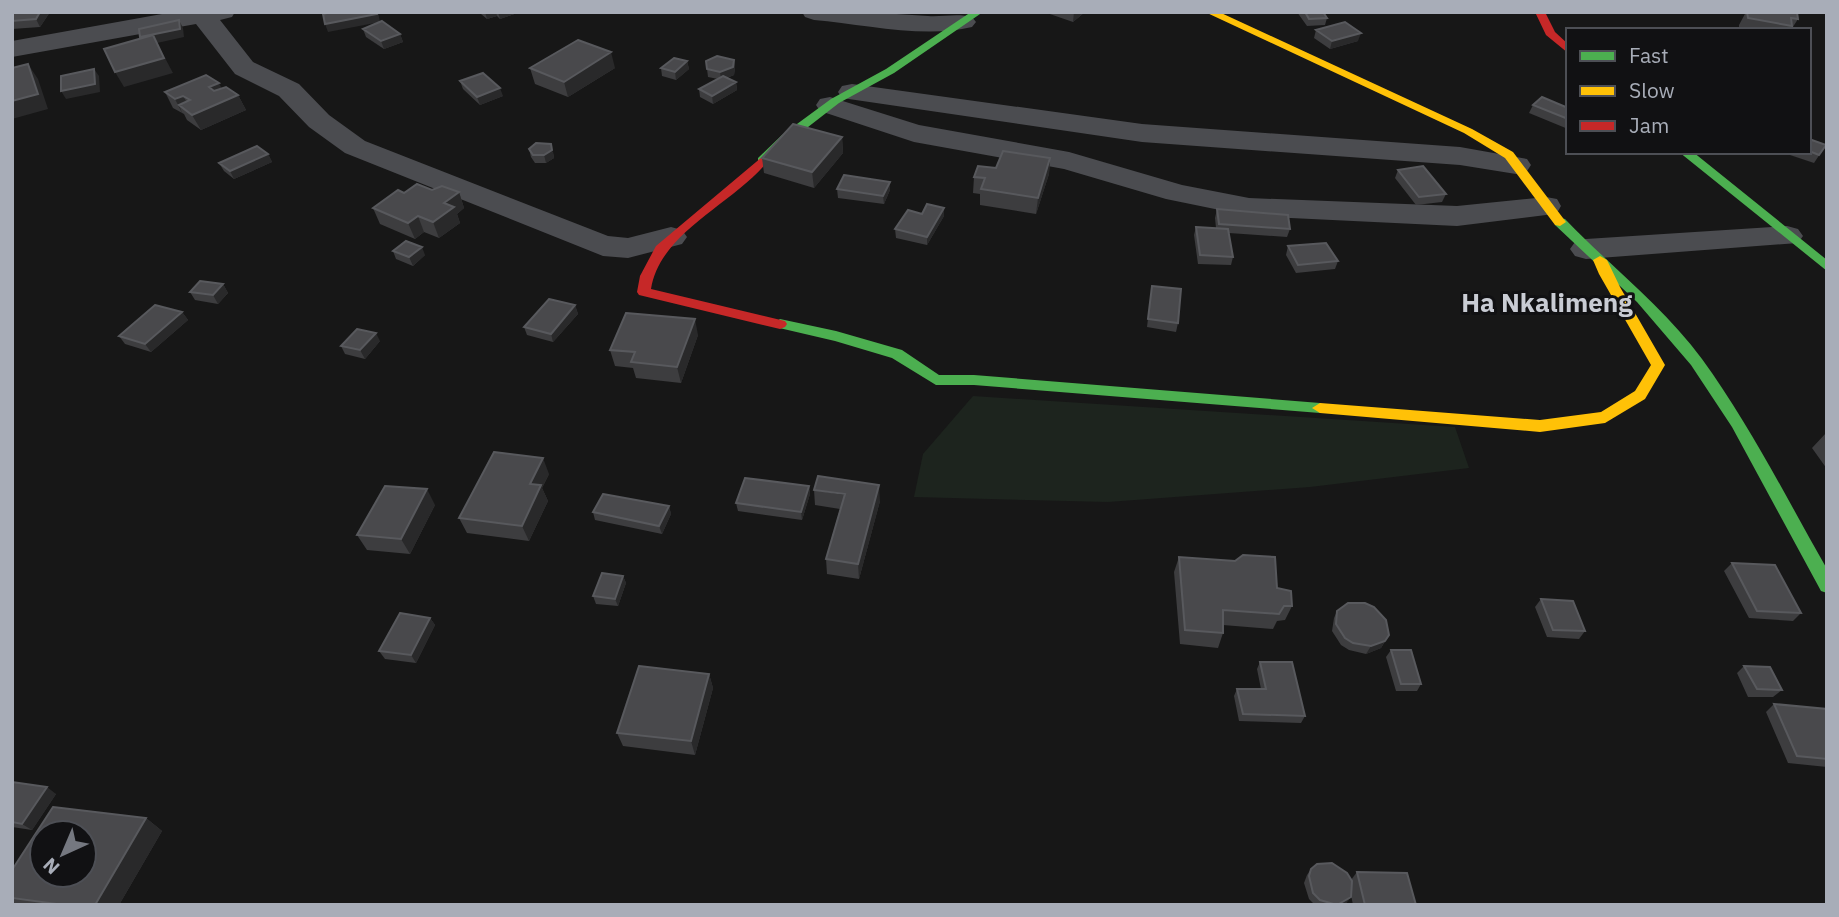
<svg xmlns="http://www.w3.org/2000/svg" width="1839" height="917" font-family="'IBM Plex Sans',sans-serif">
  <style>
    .green { fill: #1d241e }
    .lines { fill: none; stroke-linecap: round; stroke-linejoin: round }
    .street { fill: #4b4c50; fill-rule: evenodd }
    .fast { fill: #4caf50; fill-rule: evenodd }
    .slow { fill: #ffc107; fill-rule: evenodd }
    .jam { fill: #c62828; fill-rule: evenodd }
    .wall { fill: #3d3d3f }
    .shaded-wall { fill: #29292a }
    .building { fill: #49494c; stroke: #58595d; stroke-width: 2; fill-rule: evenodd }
    .labels { text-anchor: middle; stroke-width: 6; stroke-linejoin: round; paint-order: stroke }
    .quarter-label { font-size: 26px; font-weight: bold; fill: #c9ccd4; stroke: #111113 }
  </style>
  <rect width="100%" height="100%" fill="#171717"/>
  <path class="green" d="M973,396L1455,427L1469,468L1310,487L1108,502L914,497L923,454Z"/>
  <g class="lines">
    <path class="street" d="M173,12H235L232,17L220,20L253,62L299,84L329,115L365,141L608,236L628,238L671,227L682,230L687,237L682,244L628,258L603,256L345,153L309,127L279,96L235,74L196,24L12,57V41Z
      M802,12C844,12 886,13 928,16C943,17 957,13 972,17L976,22L972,27C925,39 862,24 814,20L805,17Z
      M852,84L1142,124L1460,147L1527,159L1531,165L1527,171L1516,174L1460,165L1142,142L842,98L838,92L842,86Z
      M830,97L919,125L1069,152L1182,185L1249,198L1457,206L1546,197L1557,199L1561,206L1557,213L1546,215L1457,226L1249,216L1166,199L1064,169L914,142L820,111L816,105L820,99Z
      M1787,226L1798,229L1803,236L1798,243L1586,259L1575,256L1570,249L1575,242L1586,239Z"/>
    <path class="fast" d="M971,12H983L894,73L839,103L790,141L766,164H758V158L782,135L831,99L886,69Z
      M1679,152H1693L1827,260V271Z
      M1560,218L1565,219C1610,266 1663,306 1702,359C1750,425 1787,499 1827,569V593L1821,591L1732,427L1691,365L1637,302L1555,225V219Z
      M780,319L836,331L902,350L939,375H974L1320,403L1328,408L1320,413L974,385H936L892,358L835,341L775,327L773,324Z"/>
    <path class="slow" d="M1205,12H1219L1472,129L1513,152L1566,222L1560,226L1555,225L1505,158L1464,133Z
      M1600,256L1607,260L1620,287L1665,365L1645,399L1605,423L1540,432L1320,413L1312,408L1320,403L1540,420L1601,412L1635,391L1651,365L1599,274L1593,260Z"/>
    <path class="jam" d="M1535,12H1545L1555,32L1568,44V53L1546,35Z
      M762,157L768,161C732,205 660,232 651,289L785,321L787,324L785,327L780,329L639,295L637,292L640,276L656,246Z"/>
  </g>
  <path class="wall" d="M12,12H50L40,27L12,29Z
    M480,12H520L500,19L497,16L487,19L481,14Z
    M1044,12H1085L1073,22Z
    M1297,12H1323L1327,18L1325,25L1307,26Z
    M1746,12H1797L1798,19L1791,30H1739V25Z
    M363,29L400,34L403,42L384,49L366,37Z
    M1316,30L1358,41L1330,49L1314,38Z
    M734,60L735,68L734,75L727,78L736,82L737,90L713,104L700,97L699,89L718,79L708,77L706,61Z
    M687,61L689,69L676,80L662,76L661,68Z
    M530,68H615L568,97L535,84Z
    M460,81L503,96L480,105L463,89Z
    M221,88L238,95L246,110L201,130L187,120L184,114L173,108L165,92Z
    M1533,105L1568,108V129L1529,113Z
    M842,137L843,153L814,188L764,173L762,158Z
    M1809,139L1826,145L1814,163L1787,154L1788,152H1809Z
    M529,149L553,152L554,158L546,163H535L531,157Z
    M268,154L272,162L234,179L224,171L219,163Z
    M1050,158L1049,174L1036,214L980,205V194L973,193L974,177L996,168Z
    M1398,170L1446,194L1442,202L1416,205L1395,178Z
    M890,182V190L884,204L838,198L837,189Z
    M432,190L459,192L464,208L457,214L460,223L439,238L424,232L415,239L380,224L373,208L404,193Z
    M944,208V216L927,245L896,238L895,229L922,214Z
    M1217,209L1290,229L1287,237L1229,233L1233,257L1231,265L1198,264L1194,235L1196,227L1216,228L1215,218Z
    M1288,246L1338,261L1335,269L1296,273L1286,255Z
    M393,251L425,255L413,266L396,259Z
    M223,284L228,293L218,304L195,300L190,292Z
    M1152,286L1178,323L1176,332L1147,327Z
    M575,305L578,314L553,342L527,335L524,327Z
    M182,312L188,320L151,352L125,344L119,336Z
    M698,335L681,383L636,378L633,368L615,366L610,350Z
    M380,341L365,359L345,354L341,346Z
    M1826,433H1827V469L1812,448Z
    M549,474L542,488L548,501L529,541L467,533L459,518Z
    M809,486L810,494L802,520L738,511L736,503Z
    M814,490L880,501L859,579L827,574L826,559L840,509L815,505Z
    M435,505L410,554L367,550L357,535Z
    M669,506L671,514L662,534L595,520L593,512Z
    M1179,557L1235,561L1277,588L1292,606L1285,620L1277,621L1273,629L1223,625V633L1218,648L1180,644L1174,572Z
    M1732,563L1801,613L1793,621L1749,618L1724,571Z
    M623,576L626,583L618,606L596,604L593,596Z
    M1541,599L1585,631L1579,639L1547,637L1535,607Z
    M1337,611L1389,635L1381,648L1366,654L1349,650L1341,645L1332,631L1334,618Z
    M430,618L435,625L416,663L385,659L379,651Z
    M1391,650L1421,684L1417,691H1396L1386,657Z
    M1260,662L1305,716L1301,723L1239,721L1234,696L1237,689H1261L1257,669Z
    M1744,666L1782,690L1773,697H1748L1737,673Z
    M709,674L713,688L695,755L623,746L617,733Z
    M1774,704L1827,709V767L1788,763L1766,712Z
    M12,782L56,794L32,830L12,827Z
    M146,818L162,831L119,905H12V870Z
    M1311,869L1351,880L1357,872L1416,905H1353L1351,895V897L1346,903L1343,905H1315L1309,899L1304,883L1307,875Z"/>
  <path class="shaded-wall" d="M40,12H50L40,27L36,19Z
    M377,12H378L380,22L328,32L325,24Z
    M485,12H496L497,16L487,19Z
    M498,12H520L500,19Z
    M1074,12H1085L1073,22Z
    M179,20L183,28L184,37L157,43L173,73L124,87L115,72L145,45L140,37Z
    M1361,33L1358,41L1330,49L1332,41Z
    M400,34L403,42L384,49L381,41Z
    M611,52L615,68L568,97L564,82Z
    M734,60L735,68L734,75L721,80L720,72Z
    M687,61L689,69L676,80L675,72Z
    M28,64L38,79L48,109L12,119V101Z
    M94,69L99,76L100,92L66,99L61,91Z
    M736,82L737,90L713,104L712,96Z
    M219,83L227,99L217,103L209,87Z
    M500,88L503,96L480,105L477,97Z
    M238,95L246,110L201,130L192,115Z
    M183,96L192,111L179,105L183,115L175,99Z
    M842,137L843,153L814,188L812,172Z
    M551,144L554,158L546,163L544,155Z
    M268,154L272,162L234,179L230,171Z
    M1050,158L1049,174L1036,214L1038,198Z
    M890,182V190L884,204L883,196Z
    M459,192L464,208L457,214L460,223L439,238L433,222L444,203Z
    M944,208V216L927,245V237Z
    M418,216L424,232L415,239L408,223Z
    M422,247L425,255L413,266L409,257Z
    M223,284L228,293L218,304L213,295Z
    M575,305L578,314L553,342L551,334Z
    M182,312L188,320L151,352L145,344Z
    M695,319L698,335L681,383L677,367Z
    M376,333L380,341L365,359L360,350Z
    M543,458L549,474L542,488L548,501L529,541L522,526L530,484Z
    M879,485L880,501L859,579L858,564Z
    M809,486L810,494L802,520L801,512Z
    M427,489L435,505L410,554L401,539Z
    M669,506L671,514L662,534L659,526Z
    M623,576L626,583L618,606L615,599Z
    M430,618L435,625L416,663L411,655Z
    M1385,641L1381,648L1366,654L1371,646Z
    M709,674L713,688L695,755L691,741Z
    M47,787L56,794L32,830L22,824Z
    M146,818L162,831L119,905H95Z
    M1351,897L1346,903L1343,905H1337Z"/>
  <path class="building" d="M12,12H40L36,19L12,21Z
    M331,12H377V14L325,24L323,14Z
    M1305,12H1323L1327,18L1309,19Z
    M1747,12H1797L1798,19L1791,18L1792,26L1748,18Z
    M179,20L180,29L140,37L139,29Z
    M382,21L400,34L381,41L363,29Z
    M1345,22L1361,33L1332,41L1316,30Z
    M153,35L164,58L115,72L104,49Z
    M578,40L611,52L564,82L530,68Z
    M717,56L734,60L733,67L720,72L707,69L706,61Z
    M674,58L687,61L675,72L661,68Z
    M28,64L38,94L12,101V68Z
    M94,69L95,84L61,91V76Z
    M483,73L500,88L477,97L460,81Z
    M206,75L219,83L209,87L214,91L226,87L238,95L192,115L179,105L190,100L183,96L175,99L165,92Z
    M723,76L736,82L712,96L699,89Z
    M1542,97L1568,108V119L1533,105Z
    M793,124L842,137L812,172L762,158Z
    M1809,139L1826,145L1819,155L1809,151Z
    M536,143L551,144L552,150L544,155H533L529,149Z
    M257,146L268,154L230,171L219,163Z
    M1003,151L1050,158L1038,198L981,189L985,178L974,177L978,166L996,168Z
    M1423,166L1446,194L1419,197L1398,170Z
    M844,175L890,182L883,196L837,189Z
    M417,184L432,190L442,186L459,192L444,203L454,207L433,222L418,216L408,223L373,208L398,190L404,193Z
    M927,204L944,208L927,237L895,229L908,210L922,214Z
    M1217,209L1288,215L1290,229L1219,224Z
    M1196,227L1228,229L1233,257L1200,255Z
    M406,241L422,247L409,257L393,251Z
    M1326,243L1338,261L1298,265L1288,246Z
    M200,281L223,284L213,295L190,292Z
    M1152,286L1181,289L1178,323L1148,319Z
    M549,299L575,305L551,334L524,327Z
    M155,305L182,312L145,344L119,336Z
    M626,313L695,319L677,367L631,362L635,352L610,350Z
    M357,329L376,333L360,350L341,346Z
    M494,452L543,458L530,484L541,485L522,526L459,518Z
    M818,476L879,485L858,564L826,559L845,494L814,490Z
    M745,478L809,486L801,512L736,503Z
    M385,486L427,489L401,539L357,535Z
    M603,494L669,506L659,526L593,512Z
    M1243,555L1275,557L1277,588L1291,591L1292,606H1284L1279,614L1223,610V633L1185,630L1179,557L1235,561Z
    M1732,563L1775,565L1801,613L1757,611Z
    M602,573L623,576L615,599L593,596Z
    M1541,599L1573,601L1585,631L1553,630Z
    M1348,603H1365L1374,607L1386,620L1389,635L1385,641L1371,646L1353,643L1345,638L1336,624L1337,611Z
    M400,613L430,618L411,655L379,651Z
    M1391,650H1411L1421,684H1401Z
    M1260,662H1292L1305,716L1243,714L1237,689H1266Z
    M639,666L709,674L691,741L617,733Z
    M1744,666L1770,667L1782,690L1757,689Z
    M1774,704L1827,709V759L1797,756Z
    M12,782L47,787L22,824L12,822Z
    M53,807L146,818L95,905H64L12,898V870ZM42,833H84V875H42Z
    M1332,863L1347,873L1352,881L1351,897L1337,905L1320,900L1313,893L1309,876L1311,869L1317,864Z
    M1357,872L1407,873L1416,905H1365Z"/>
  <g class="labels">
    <g class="quarter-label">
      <text x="1547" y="312">Ha Nkalimeng</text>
    </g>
  </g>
  <rect width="1839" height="917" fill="none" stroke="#a8adb8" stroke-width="28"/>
  <rect x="1566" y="28" width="245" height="126" fill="#111113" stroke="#4d4f55" stroke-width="2"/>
  <rect x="1580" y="51" width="35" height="10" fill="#4caf50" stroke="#4d4f55" stroke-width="2"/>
  <text x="1629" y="63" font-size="21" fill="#a8adb8">Fast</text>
  <rect x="1580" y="86" width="35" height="10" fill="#ffc107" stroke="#4d4f55" stroke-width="2"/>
  <text x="1629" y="98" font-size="21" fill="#a8adb8">Slow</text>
  <rect x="1580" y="121" width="35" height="10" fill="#c62828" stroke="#4d4f55" stroke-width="2"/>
  <text x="1629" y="133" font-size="21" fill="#a8adb8">Jam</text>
  <g transform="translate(63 854) rotate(224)"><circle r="33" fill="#111113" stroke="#4d4f55" stroke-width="2"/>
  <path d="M0-5L12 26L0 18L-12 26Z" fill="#757880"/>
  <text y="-10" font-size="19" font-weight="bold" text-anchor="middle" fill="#a8adb8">N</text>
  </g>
</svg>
